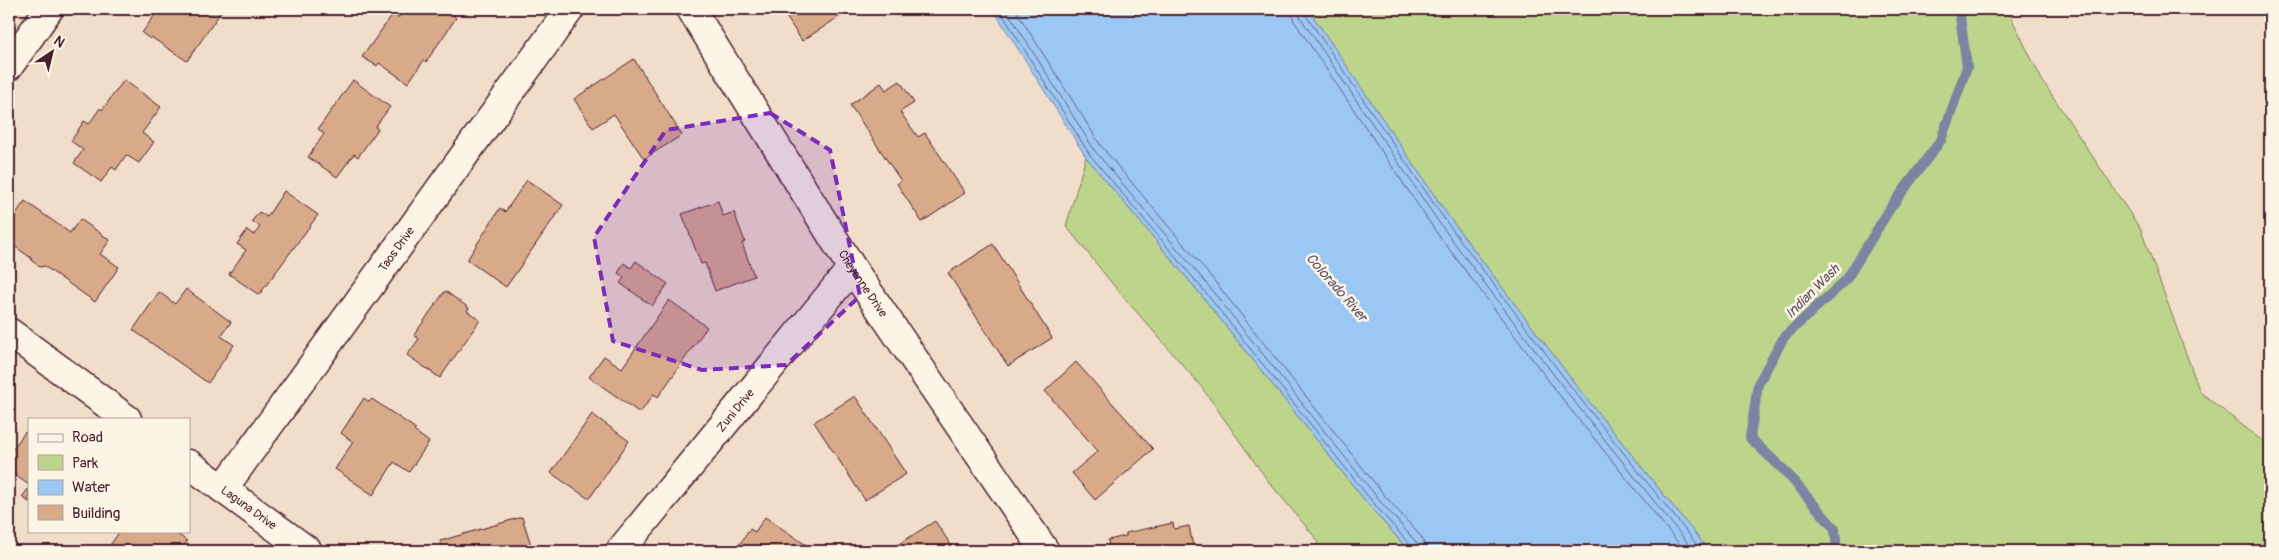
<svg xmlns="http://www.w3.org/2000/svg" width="2279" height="560" font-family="Pangolin,sans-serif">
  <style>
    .green { fill: #bdd58b; stroke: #847a5b }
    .water { fill: #9bc7f5; stroke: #7b84a4 }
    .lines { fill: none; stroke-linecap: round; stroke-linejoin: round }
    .shore { stroke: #6a627c; stroke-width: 1 }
    .stream { stroke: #7b84a4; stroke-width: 10 }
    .building { fill: #d8aa8a; stroke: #4a1f2b }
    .street-casing { stroke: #4a1f2b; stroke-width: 31 }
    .street { stroke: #fcf5e5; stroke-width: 28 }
    .marked { fill: #7b2cbf; fill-opacity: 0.2; stroke: #7b2cbf; stroke-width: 4; stroke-dasharray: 10 6; stroke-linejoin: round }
    .labels { text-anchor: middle; stroke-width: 5; stroke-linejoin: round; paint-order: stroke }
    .street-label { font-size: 12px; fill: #4a1f2b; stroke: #fcf5e5 }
    .water-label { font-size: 14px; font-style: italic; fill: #625168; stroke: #fcf5e5 }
  </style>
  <rect width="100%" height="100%" fill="#f1deca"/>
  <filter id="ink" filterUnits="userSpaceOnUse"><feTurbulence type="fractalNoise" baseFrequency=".02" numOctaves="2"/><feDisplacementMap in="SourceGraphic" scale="10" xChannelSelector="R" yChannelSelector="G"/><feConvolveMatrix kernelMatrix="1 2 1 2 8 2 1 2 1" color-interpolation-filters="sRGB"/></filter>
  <g filter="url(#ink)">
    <path class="green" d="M1308,9H2007L2042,80L2141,230L2200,392L2270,447V551H1709L1582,393L1449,217Z
      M1086,157L1197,290L1371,508L1409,551H1322L1314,536L1268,481L1200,385L1115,287L1066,226Z"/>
    <path class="water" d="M993,9H1308L1449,217L1582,393L1709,551H1409L1371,508L1197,290L1086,157Z"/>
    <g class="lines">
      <path class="shore" d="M999,9L1090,155L1201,287L1375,505L1411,546L1412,551
        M1006,9L1095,151L1206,283L1380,501L1416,542L1419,551
        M1015,9L1101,146L1212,278L1385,496L1422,538L1426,551
        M1290,9L1294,21L1434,229L1567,405L1685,551
        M1298,9L1300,17L1440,224L1573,400L1694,551
        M1304,9L1305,14L1445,220L1578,396L1702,551"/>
      <path class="stream" d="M1837,551L1835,529L1785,471L1750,438L1758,384L1784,337L1846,280L1891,207L1941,140L1967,67L1959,9"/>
    </g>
    <path class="building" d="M159,9L163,10L223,9L187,61L151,37L150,39L142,33Z
      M404,9H459L454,16L456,18L426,62L424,60L408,83L379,63L377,66L362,57L393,14L398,18Z
      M781,9H838L842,15L802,41Z
      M634,59L682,135L644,159L614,114L593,128L574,99Z
      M124,80L161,107L142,133L154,142L139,163L126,155L116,170L112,167L101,182L74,163L83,150L71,141L84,121L89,124L100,108L102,110Z
      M353,80L390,107L375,127L378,129L358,157L354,154L337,177L308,157L324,134L318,129Z
      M900,81L914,103L900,112L918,137L925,133L965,193L922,222L897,184L901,181L850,105L881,83L886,90Z
      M527,180L563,205L506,287L467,260L500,208L505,212Z
      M284,191L318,215L259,295L229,274L246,250L237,244L247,230L254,235L260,227L252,221L259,212L267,217Z
      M25,201L70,233L80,219L110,240L100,254L119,267L95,302L44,266L40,267L32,261L31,258L9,242V223Z
      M718,201L723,216L734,212L745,242L742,243L754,276L715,291L705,263L701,264L682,214Z
      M993,244L1052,338L1008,366L948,273Z
      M636,261L668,284L652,306L620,283L624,278L618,273L624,263L631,268Z
      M186,289L231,322L221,336L234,345L208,383L133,330L159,292L175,304Z
      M445,291L469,308L467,311L480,320L440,378L407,355L419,339L414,335Z
      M669,300L707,327L658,397L654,394L640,413L589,377L604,356L622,368Z
      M1076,362L1153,449L1095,500L1072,473L1098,451L1045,391Z
      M855,396L906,474L865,500L814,422Z
      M364,398L369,402L372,399L416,429L414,431L429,442L409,472L394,462L373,495L335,469L353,442L341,433Z
      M592,414L629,441L589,499L551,473Z
      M25,432L29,435V485L9,471V454Z
      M29,488V502L22,497Z
      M522,517L532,548L524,551H444L440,541Z
      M765,517L815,551H735L750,529L755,532Z
      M935,521L955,551H896L894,547Z
      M1173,523L1174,529L1189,526L1194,551H1110L1108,540L1126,536V533Z
      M120,531H173L187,541L180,551H106Z"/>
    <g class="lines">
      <defs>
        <g id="street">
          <path id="s1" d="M691,9L852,268L1045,551"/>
          <path d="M9,66L49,9"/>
          <path d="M9,332L127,419"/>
          <path id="s2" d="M189,464L308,551"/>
          <path id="s3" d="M223,489L570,9"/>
          <path id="s4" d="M620,551L852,268"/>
        </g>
      </defs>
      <use href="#street" class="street-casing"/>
      <use href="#street" class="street"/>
    </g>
  </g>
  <path class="marked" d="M770,113L830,150L860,296L786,365L702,370L613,341L594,237L666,130Z"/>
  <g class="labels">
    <g class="street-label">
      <text dy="4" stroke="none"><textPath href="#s3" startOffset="296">Taos Drive</textPath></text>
      <text dy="4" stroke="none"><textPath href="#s1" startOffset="324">Cheyenne Drive</textPath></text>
      <text dy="4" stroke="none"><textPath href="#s4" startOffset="182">Zuni Drive</textPath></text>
      <text dy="4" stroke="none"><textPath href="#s2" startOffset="74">Laguna Drive</textPath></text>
    </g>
    <g class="water-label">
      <text transform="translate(1337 287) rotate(49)" y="5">Colorado River</text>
      <text transform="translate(1812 291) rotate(-45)" y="5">Indian Wash</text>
    </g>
  </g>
  <rect width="2279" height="560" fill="none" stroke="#fcf5e5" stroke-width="30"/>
  <rect x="15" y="15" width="2249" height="530" fill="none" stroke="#4a1f2b" stroke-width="2" filter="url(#ink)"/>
  <rect x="28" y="418" width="162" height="115" fill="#fcf5e5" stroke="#b59f9b"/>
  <rect x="38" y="434" width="25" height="8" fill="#fcf5e5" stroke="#b59f9b"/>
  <text x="72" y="442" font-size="15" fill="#4a1f2b">Road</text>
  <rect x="38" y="455" width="25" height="15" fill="#bdd58b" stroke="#b59f9b"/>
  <text x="72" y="468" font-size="15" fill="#4a1f2b">Park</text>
  <rect x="38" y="480" width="25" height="15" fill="#9bc7f5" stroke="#b59f9b"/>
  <text x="72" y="492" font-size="15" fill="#4a1f2b">Water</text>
  <rect x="38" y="505" width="25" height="15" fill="#d8aa8a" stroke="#b59f9b"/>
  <text x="72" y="518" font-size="15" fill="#4a1f2b">Building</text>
  <g transform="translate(52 52) rotate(35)" stroke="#fcf5e5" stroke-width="4" paint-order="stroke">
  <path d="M0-4L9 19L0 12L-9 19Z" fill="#4a1f2b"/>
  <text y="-8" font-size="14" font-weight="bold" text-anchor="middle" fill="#4a1f2b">N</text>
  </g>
</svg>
